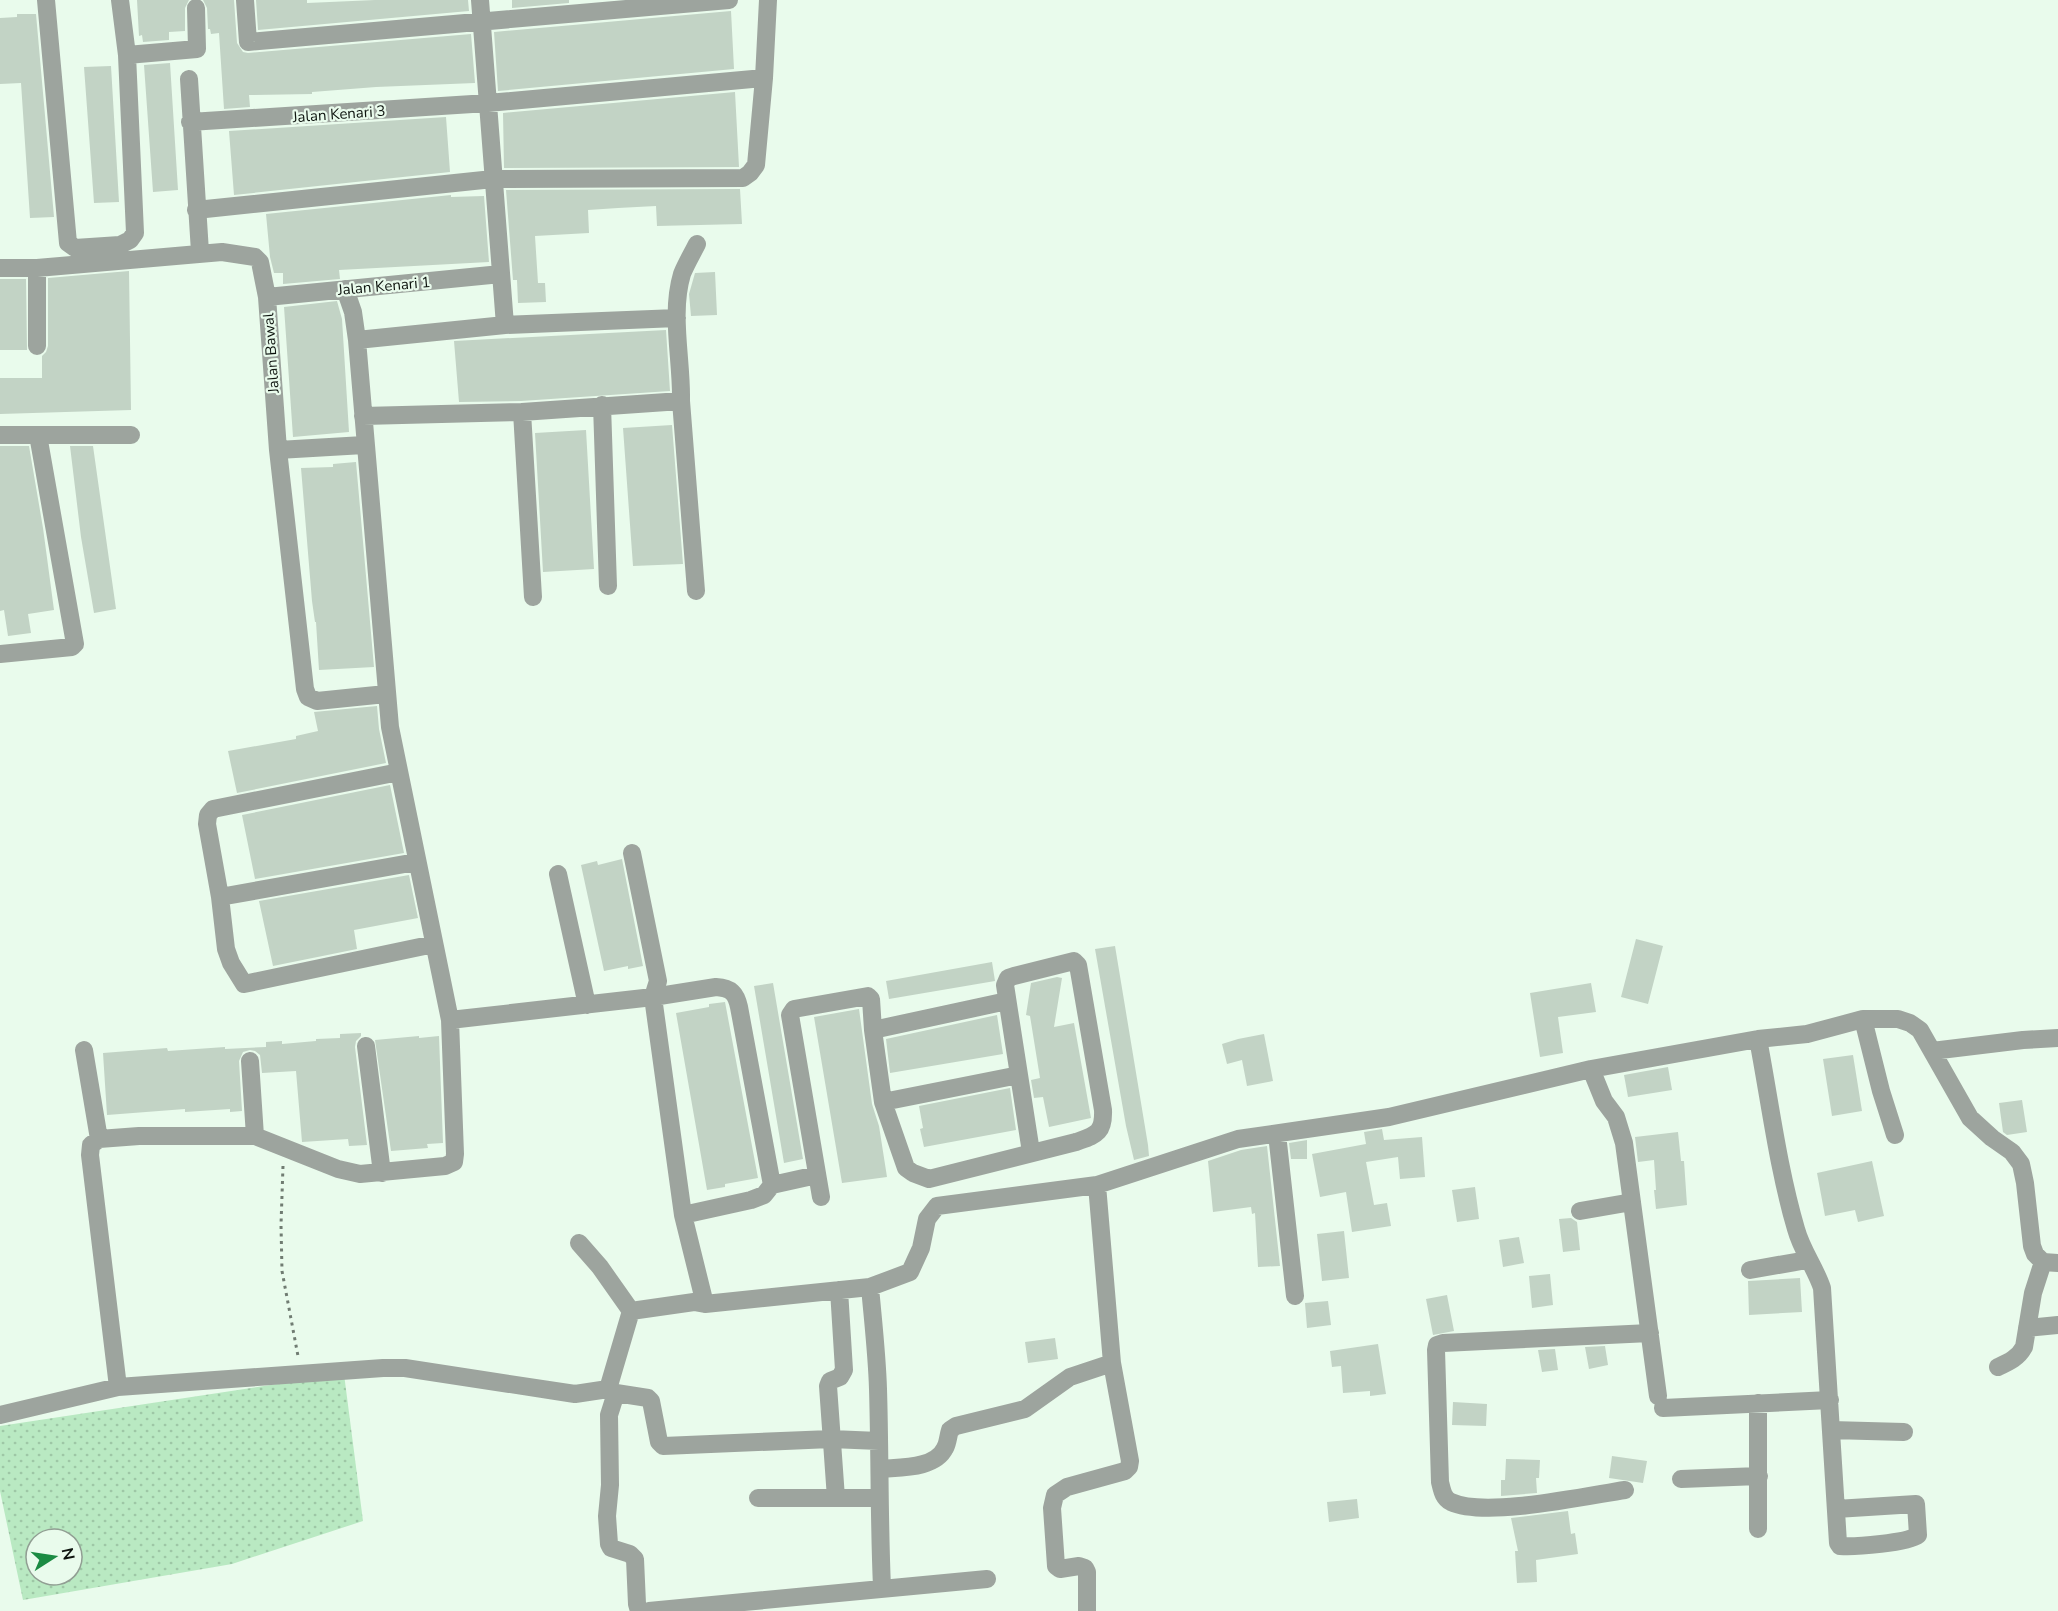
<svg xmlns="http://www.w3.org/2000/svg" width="2058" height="1611" font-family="'Nunito Sans',sans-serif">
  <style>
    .grass { fill: url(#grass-dots); fill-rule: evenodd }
    .building { fill: #c2d3c5 }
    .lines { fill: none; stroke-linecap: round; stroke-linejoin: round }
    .path { stroke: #707c72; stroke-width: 3; stroke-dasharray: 3 4.5; stroke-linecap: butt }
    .minor { stroke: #9da49e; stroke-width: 18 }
    .labels { text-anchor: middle; stroke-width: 4.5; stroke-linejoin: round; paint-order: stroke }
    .street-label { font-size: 15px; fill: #0d130e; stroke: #e9fbec }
  </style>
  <defs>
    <pattern id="grass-dots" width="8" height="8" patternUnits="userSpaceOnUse" patternTransform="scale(1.5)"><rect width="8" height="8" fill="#b9e9c2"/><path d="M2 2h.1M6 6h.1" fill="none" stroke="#9ec7a6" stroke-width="1.8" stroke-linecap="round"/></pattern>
  </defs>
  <rect width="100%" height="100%" fill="#e9fbec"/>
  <path class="grass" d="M344,1374L363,1521L232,1564L23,1600L0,1491V1426ZM36,1539H72V1575H36Z"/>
  <path class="building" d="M137,0H189L185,8V31L169,32V40L143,42L142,35L139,36Z
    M203,0H234L237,43L243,52L248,53L471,34L475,83L376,87L312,92V94L249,95L250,107L224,109L219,33L211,34L210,29H208L207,8Z
    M256,0H307V3L375,0H468L469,11L258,30Z
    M512,0H569V3L512,8Z
    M731,11L734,69L498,91L494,32Z
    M17,14H36L54,217L30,218L21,83L0,84V18L17,17Z
    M170,63L178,190L153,192L144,65Z
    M111,66L119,202L94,203L84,67Z
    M735,92L739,167L504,168L503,113Z
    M446,117L450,172L234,195L229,131Z
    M740,189L742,224L657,226L656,206L618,208L588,210L589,233L535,236L538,283H545L546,302L518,303L517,280H513L506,190Z
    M451,195V197L484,196L489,262L339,270L340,279L283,284V273H274L270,257L266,214Z
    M129,271L131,410L0,414V378H42V356L46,352L48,346V278Z
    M715,272L717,315L691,316L689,294L695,273Z
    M0,279H26L27,350H0Z
    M337,301L342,319L349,432L293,437L284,307Z
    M666,330L670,391L521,401L459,402L454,341Z
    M672,425L683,564L633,566L623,428Z
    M586,430L594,569L543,572L535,433Z
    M0,446H29L43,528L54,610L28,614L31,633L8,636L4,610L0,611Z
    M70,446H93L116,609L94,613L81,537Z
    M356,462L374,667L319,670L316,622H315L312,601L301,468L333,467V464Z
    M377,706L379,729L386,763L237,793L228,751L296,739V736L318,731L314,712Z
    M390,785L404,853L255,879L242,815Z
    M622,859L643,966L628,969V966L604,971L581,865L597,861L598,865Z
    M409,875L418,918L354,930L357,949L273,966L259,901Z
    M1636,939L1663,946L1648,1004L1621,997Z
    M1115,946L1148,1145L1149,1156L1134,1160L1126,1126L1095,949Z
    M992,962L995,981L889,999L886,981Z
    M1057,977L1062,978L1054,1027L1074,1023L1091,1118L1049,1127L1043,1097L1034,1098L1031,1080L1040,1078L1030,1016L1026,1015L1031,983Z
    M773,983L803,1159L784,1163L754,986Z
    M1591,983L1596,1012L1558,1017L1563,1053L1540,1057L1530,993Z
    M725,1002L758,1178L725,1184V1187L707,1190L676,1013L709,1007V1004Z
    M859,1009L872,1104L879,1126L887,1177L842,1183L814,1017Z
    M997,1015L1003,1054L890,1073L886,1039Z
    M361,1033V1036L356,1041L355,1047L367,1145L349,1146L348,1139L302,1142L296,1071L262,1073L260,1055L255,1051L250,1050L243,1052L239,1061L242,1111L230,1112V1109L185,1112V1109L107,1115L103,1053L167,1048L168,1051L225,1047V1049L266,1047V1042L282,1041V1044L316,1041V1039L340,1038V1034Z
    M1264,1034L1273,1081L1247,1086L1242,1060L1227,1064L1222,1044L1238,1039Z
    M419,1036V1038L439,1036L443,1143L427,1144L428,1148L391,1151L375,1040Z
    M1853,1055L1862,1111L1832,1116L1823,1059Z
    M1668,1067L1672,1090L1628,1097L1624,1075Z
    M1010,1088L1016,1130L924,1147L920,1129L923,1128L919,1106Z
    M2022,1100L2027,1132L2007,1135L2003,1132L1999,1103Z
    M1382,1129L1384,1140L1422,1137L1425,1177L1400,1179L1398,1157L1366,1162L1374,1205L1387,1203L1391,1226L1352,1232L1346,1192L1320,1197L1312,1154L1366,1144L1364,1132Z
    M1678,1132L1681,1161H1684L1687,1205L1656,1209L1654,1190H1656L1654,1160L1638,1162L1635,1137Z
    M1307,1140V1159H1291L1289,1143Z
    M1267,1146L1280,1266L1258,1267L1255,1213L1252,1214L1251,1207L1213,1212L1208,1161L1241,1150Z
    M1872,1161L1884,1216L1858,1222L1855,1210L1825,1216L1817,1173Z
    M1475,1187L1479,1219L1457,1222L1452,1190Z
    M1571,1218L1577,1222L1580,1250L1563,1252L1559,1219Z
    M1344,1231L1349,1278L1322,1281L1317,1234Z
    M1519,1237L1524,1263L1503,1267L1499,1240Z
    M1550,1274L1553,1305L1532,1308L1529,1276Z
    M1800,1278L1802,1312L1749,1315L1748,1281Z
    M1447,1295L1454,1331L1433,1335L1426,1299Z
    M1328,1301L1331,1325L1307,1328L1305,1303Z
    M1055,1338L1058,1359L1028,1363L1025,1342Z
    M1378,1344L1386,1394L1370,1396V1391L1343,1393L1341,1366L1332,1367L1330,1351Z
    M1605,1346L1608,1365L1589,1369L1585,1347Z
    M1555,1349L1558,1370L1542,1372L1538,1350Z
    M1453,1402L1487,1404L1486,1426L1452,1425Z
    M1612,1456L1647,1461L1643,1483L1609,1478Z
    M1506,1459L1540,1460L1539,1478H1536L1537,1493L1501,1496V1480H1505Z
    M1357,1499L1359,1518L1329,1522L1327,1502Z
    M1568,1511L1571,1534L1575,1533L1578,1554L1536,1560L1537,1582L1517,1583L1515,1551H1518L1511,1518Z"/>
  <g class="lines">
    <path class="path" d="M283,1166L281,1225L282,1271L298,1356"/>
    <path class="minor" d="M46,0L68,243L75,248L120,245L130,240L135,233L127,55L120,0
      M245,0L248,42L729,0
      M480,0L505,325
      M127,55L197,49L196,8
      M189,79L200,252
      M190,122L488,103L764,78
      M196,210L493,179L743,178L750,173L756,165L764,78L768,0
      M0,268H37L222,252L255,257L260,262L267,297L278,450L305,689L308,697L317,701L386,694
      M267,297L501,274
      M357,340L505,325L677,318
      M37,346V268
      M681,401L696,591
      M602,405L608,586
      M363,416L522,412
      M0,435H131
      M278,450L364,445
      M533,597L522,412L681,401C682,360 670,314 682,274C686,264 692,254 697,244
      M0,654L72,647L75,644L38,435
      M399,772L213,809L208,815L207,824L220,897L226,949L231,963L244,984L434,944
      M632,853L658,981L653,997L683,1215L705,1304
      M558,874L587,1005
      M220,897L416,862
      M1863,1019L1881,1091L1895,1135
      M450,1020L653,997L716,987C731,988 736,993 739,1007L772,1185L764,1195L751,1200L683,1215
      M873,1030L1007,1001
      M1758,1039C1770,1102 1778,1168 1796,1229C1802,1251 1815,1267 1822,1288L1838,1543L1840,1546C1855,1547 1908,1543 1918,1535L1916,1504L1836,1509
      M366,1046L382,1173
      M84,1050L99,1139
      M1932,1051L2023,1040L2058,1038
      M250,1061L255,1136
      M1591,1069L1604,1101L1616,1117L1624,1143L1658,1396
      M883,1102L1019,1075
      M1277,1134L1295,1296
      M772,1185L817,1175
      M821,1197L790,1015L794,1009L868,996L871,999L873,1030L883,1102L906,1168L913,1173L929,1179L1076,1142C1095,1135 1104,1134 1103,1110L1078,965L1074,961L1014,976L1008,978L1005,985L1031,1152
      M1580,1211L1632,1202
      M579,1243L600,1267L631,1311
      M1750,1270L1807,1260
      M870,1287C873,1321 877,1355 878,1389C880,1455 879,1521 882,1587
      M2027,1328L2058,1325
      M1998,1367C2009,1362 2018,1358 2024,1347L2033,1293L2043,1262
      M118,1387L90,1155L91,1145L99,1139L139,1136H255L338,1169L360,1174L445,1166L454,1162L455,1154L450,1020L390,727L357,340L353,312L345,289
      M608,1389L631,1311L694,1302L705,1304L870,1287L910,1272L921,1248L927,1219L937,1206L1097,1185L1238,1139L1389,1117L1591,1069L1758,1039L1807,1034L1863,1019H1898L1910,1023L1920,1030L1970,1118L1992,1138L2012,1152L2021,1164L2025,1183L2032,1246L2035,1254L2043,1262L2058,1263
      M616,1393L609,1415L610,1485L607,1516L609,1544L611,1548L630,1554L635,1559L637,1604L639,1611H641
      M1758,1403V1529
      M1663,1408L1830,1400
      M0,1415L118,1387L383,1368H405L575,1394L608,1389L616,1393L648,1398L651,1401L659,1442L663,1446L831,1439L879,1441
      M1831,1430L1904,1432
      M880,1469C900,1467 935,1469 945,1448C948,1443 948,1436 950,1430L956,1426L1025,1409L1070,1377L1112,1363
      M1681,1479L1759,1476
      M1625,1490C1586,1496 1485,1518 1451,1502C1443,1498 1442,1490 1440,1482L1436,1350L1437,1345L1443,1343L1650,1333
      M758,1498H878
      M836,1498L828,1386L830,1381L840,1377L844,1370L839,1290
      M649,1611L987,1579
      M1087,1611V1572L1085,1568L1079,1566L1060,1569L1056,1566L1052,1508L1055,1495L1067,1487L1125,1471L1129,1467L1130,1461L1112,1363L1097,1185"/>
  </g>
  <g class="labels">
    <g class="street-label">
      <text transform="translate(339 114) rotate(-4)" y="5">Jalan Kenari 3</text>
      <text transform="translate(384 286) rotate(-5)" y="5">Jalan Kenari 1</text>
      <text transform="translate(271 353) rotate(-94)" y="5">Jalan Bawal</text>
    </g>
  </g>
  <g transform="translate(54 1557) rotate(78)"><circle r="28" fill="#e9fbec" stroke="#919e93" stroke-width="1.5"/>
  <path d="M0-4.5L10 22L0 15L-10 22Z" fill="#1b8b43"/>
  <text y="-9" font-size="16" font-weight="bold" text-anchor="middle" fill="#0d130e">N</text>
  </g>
</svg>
